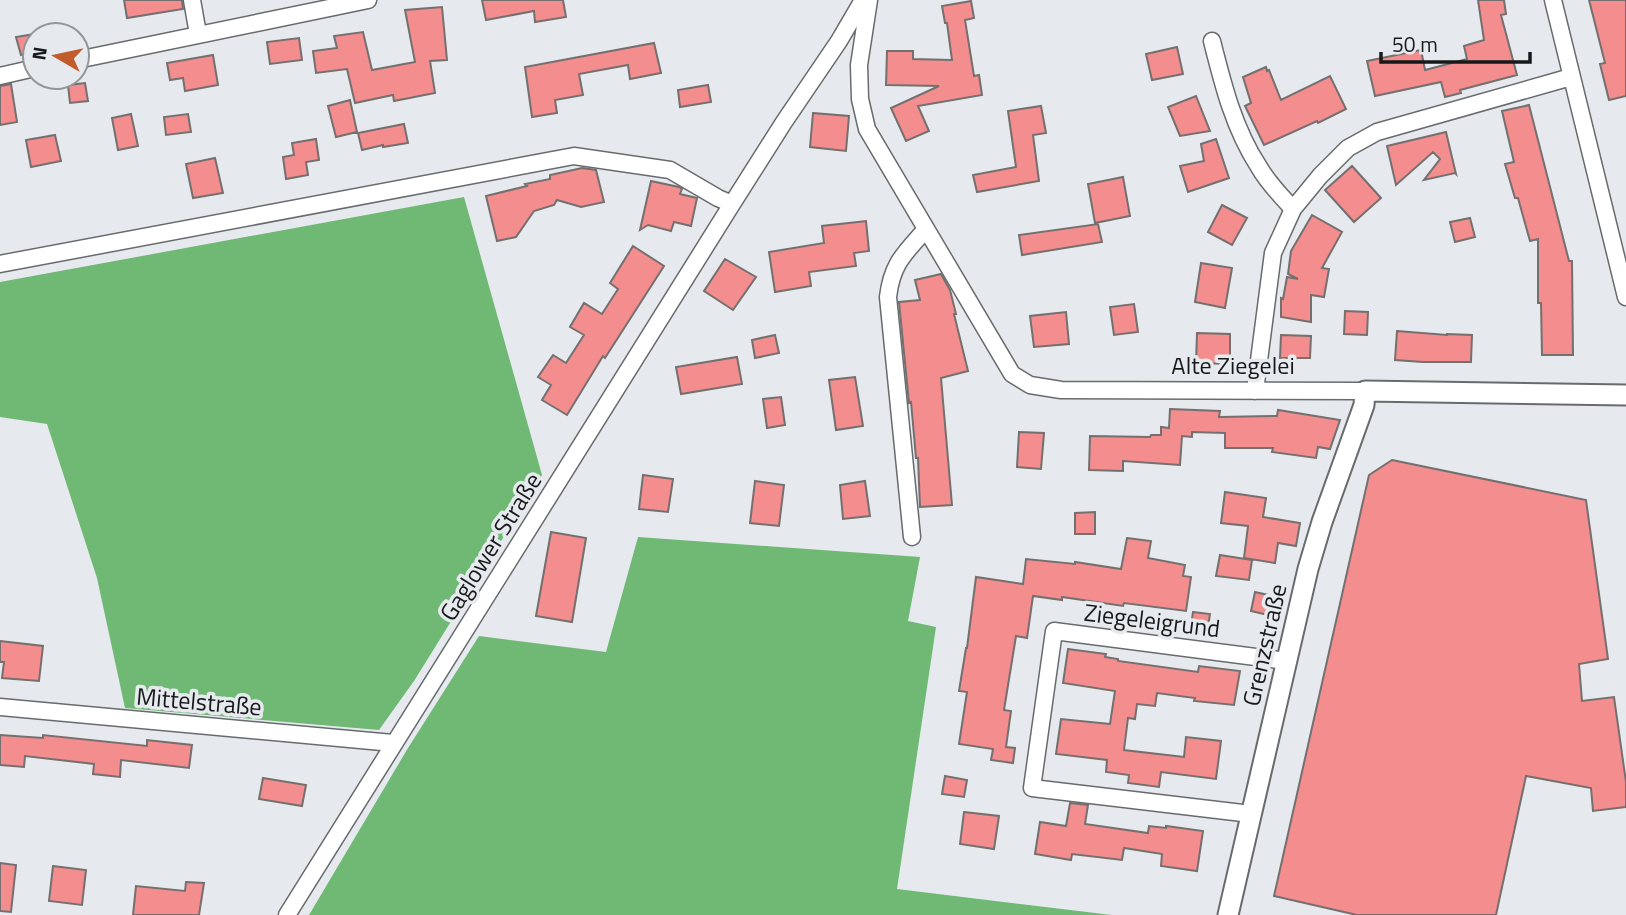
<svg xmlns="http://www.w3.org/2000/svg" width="1626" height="915" font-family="'Titillium Web',sans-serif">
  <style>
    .forest { fill: #6fb974 }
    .building { fill: #f38d8e; stroke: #756f6f; stroke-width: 2 }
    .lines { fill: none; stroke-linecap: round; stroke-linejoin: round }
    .minor-casing { stroke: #676b6e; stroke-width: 19 }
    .tertiary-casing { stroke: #676b6e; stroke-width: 23 }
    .minor { stroke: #fff; stroke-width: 16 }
    .tertiary { stroke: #fff; stroke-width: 19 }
    .labels { text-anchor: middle; stroke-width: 7; stroke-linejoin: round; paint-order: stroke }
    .street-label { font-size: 24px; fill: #17181a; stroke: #e6eaee }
  </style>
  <rect width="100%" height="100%" fill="#e6eaee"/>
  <path class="forest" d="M464,197L542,475L414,681L379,730L125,708L97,578L47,424L0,417V282Z
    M638,537L920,557L908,621L936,627L897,889L1112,915H309L408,748L479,636L606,652Z"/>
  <path class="building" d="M124,0H182L183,9L127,18Z
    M482,0H563L566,17L535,22L534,11L486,20Z
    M1478,0H1504L1506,14L1501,15L1517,75L1460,90L1461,93L1445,97L1441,82L1375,96L1367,61L1421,50L1425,70L1467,59L1464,46L1484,40Z
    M1589,0H1626V96L1609,100L1600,64L1605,63Z
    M971,1L974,18L965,20L974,76L979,75L982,95L918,106L929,131L906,141L891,108L939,86L886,85L887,51H913V59L952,60L947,23H945L942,6Z
    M442,7L447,60L430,61L435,93L394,101L393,95L355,103L347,69L316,73L313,51L337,48L334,36L363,32L372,70L415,62L405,10Z
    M35,34V52L21,55L16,37Z
    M299,38L302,60L270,64L267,42Z
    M654,43L661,73L630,79L628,65L579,74L583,95L555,100L557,113L532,117L525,67Z
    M1177,47L1183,74L1152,80L1146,54Z
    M213,55L218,85L185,91L183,78L170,80L167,63Z
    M1266,67L1267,71L1269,70L1281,100L1330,76L1346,109L1318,123L1317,121L1264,145L1245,106L1251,103L1243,77Z
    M85,83L88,101L70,103L68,85Z
    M11,84L17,122L0,125V86Z
    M708,85L711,102L680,107L678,90Z
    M1196,96L1210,131L1180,136L1168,107Z
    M350,100L357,132L336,137L328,106Z
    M1529,105L1569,261H1572L1573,355H1542L1541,303H1538V239L1530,241L1518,198H1515L1505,164L1514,162L1502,111Z
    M1041,106L1046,133L1033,135L1039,181L977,192L973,175L1016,167L1008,111Z
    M813,113L849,116L846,151L810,147Z
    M131,114L138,146L118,150L112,118Z
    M188,114L191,132L166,135L164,117Z
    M404,124L408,143L383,147V145L362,150L358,133Z
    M1446,132L1456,174L1455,173L1424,180L1440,159L1433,152L1396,185L1387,146Z
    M55,135L61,161L31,167L26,140Z
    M316,139L319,160L306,162L308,175L286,179L283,157L294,155L292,143Z
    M1216,139L1229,178L1188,192L1180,166L1204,161L1201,144Z
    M215,158L223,193L193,198L186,164Z
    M1352,166L1381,198L1354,222L1325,190Z
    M582,168L596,170L604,202L581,207L557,200L554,205L534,211L516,237L497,241L486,196L527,186L525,184L550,179V175Z
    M1123,177L1130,216L1095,223L1088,184Z
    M651,181L679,187L682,189L680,194L697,198L691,226L674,222L671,231L648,225L640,230Z
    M1222,205L1247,218L1232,245L1208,232Z
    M1312,215L1342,232L1322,268L1329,269L1324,297L1311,295V322L1281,317V298L1283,299L1287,277L1298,279L1288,274L1291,251Z
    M1470,218L1475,237L1455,242L1450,222Z
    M866,221L869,251L854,253L856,266L809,272L811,286L775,292L769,252L824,243L822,226Z
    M1098,224L1102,242L1022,255L1019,235Z
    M633,246L664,266L605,358L603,356L567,415L542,400L551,385L538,377L553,355L566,363L584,335L570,327L584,303L602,314L618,289L610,283Z
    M725,259L756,277L733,310L704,291Z
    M1201,263L1232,268L1225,308L1195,302Z
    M941,274L950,290L956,314H954L968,371L941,378L952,505L920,507L918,458H916L911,402L909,403L899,302L920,300L915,280Z
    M1134,304L1138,332L1114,335L1110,307Z
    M1345,311L1368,312L1367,335L1344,334Z
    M1066,312L1069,344L1034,347L1030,316Z
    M1397,331L1447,335V334L1472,335L1471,362H1423L1395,360Z
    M1197,333L1230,334V364L1196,363Z
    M775,335L779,353L755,358L752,340Z
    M1281,335L1311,336L1310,358H1280Z
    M737,357L742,384L681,394L676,367Z
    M855,377L863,426L836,430L829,380Z
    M781,397L785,425L767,428L763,399Z
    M1170,409L1220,411L1219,417L1277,416L1278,410L1340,420L1330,449L1318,447L1316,458L1272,452L1273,448H1225V433L1192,432V437L1182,436L1180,465L1123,461V471L1089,470L1090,436L1150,437L1151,435H1161V427L1169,428Z
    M1019,432L1044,433L1041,469L1017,467Z
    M1392,460L1586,500L1608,659L1579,664L1582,701L1614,697L1626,782V807L1593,811L1591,788L1526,776L1496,915H1357L1274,896L1369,475Z
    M643,475L673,479L668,512L639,509Z
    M755,481L784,485L779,526L750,523Z
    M865,481L870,516L843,519L840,485Z
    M1225,492L1266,498L1263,517L1300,523L1296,546L1278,543L1275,563L1244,558L1248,526L1221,523Z
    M1095,512V534H1075V513Z
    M551,532L586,538L572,622L536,616Z
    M1127,538L1151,541L1148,558L1185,565L1183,576L1191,577L1186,611L1124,603L1123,606L1062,597V600L1033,596L1027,638L1016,636L1004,710L1011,711L1006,747L1015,748L1013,763L991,760L993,749L959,744L967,692L959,691L966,648H967L976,577L1023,584L1026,559L1075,564V562L1121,569Z
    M1220,555L1252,560L1249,580L1216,576Z
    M1255,592L1277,597L1272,616L1251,611Z
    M1193,612L1210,614L1207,633L1190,631Z
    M0,641L43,646L39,681L2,678L4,662H0Z
    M1068,649L1106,654L1105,657L1118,659V661L1198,672L1199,666L1240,671L1234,705L1194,701L1195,698L1157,693L1155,706L1137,704L1135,719L1128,718L1124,750L1184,757L1186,737L1221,741L1216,779L1161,772L1159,787L1128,783L1129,775L1106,772L1107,760L1056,754L1061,719L1110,724L1115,691L1063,683Z
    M0,735L43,738V735L147,746V740L192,745L189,768L121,760L120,777L93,774L94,764L25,756L24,767L0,765Z
    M945,776L967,780L964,797L942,794Z
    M263,778L306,785L302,806L259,799Z
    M1070,803L1088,805L1085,824L1148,833L1149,826L1166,828V826L1203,831L1197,871L1161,866L1162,854L1124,848L1122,860L1072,854L1071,860L1035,854L1040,822L1066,826Z
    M964,812L999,816L994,849L960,844Z
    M0,863L16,865L11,912L0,911Z
    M53,866L86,870L82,905L49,901Z
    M186,882L204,883L199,915H133L136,886L185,891Z"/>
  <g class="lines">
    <defs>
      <path id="minor" d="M192,0L198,34
        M869,0L859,65L860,99L867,129L1012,374L1030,385L1061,390L1365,391
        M1553,0L1626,297
        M1212,41C1223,85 1234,129 1259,167C1268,183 1281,196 1293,209
        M77,60L368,0
        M0,76L35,68
        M0,264L574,156L670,170L718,198L732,204
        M1255,391L1273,253L1293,209L1320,176L1348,148L1377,132L1571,77
        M912,537L888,297C892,263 905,253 926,229
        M0,707L393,743
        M1251,814L1032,788L1054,631L1287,661
        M287,915L732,204L784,122L839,41L863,0"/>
      <path id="tertiary" d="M1228,915L1308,569L1322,522L1364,405L1365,391L1626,395"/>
    </defs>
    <use href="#minor" class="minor-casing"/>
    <use href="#tertiary" class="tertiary-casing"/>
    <use href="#minor" class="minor"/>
    <use href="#tertiary" class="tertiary"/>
  </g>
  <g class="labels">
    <g class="street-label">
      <text x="1233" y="374">Alte Ziegelei</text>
      <text transform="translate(491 547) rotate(-58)" y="8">Gaglower Straße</text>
      <text transform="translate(1152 621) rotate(7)" y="8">Ziegeleigrund</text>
      <text transform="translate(1265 645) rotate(-77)" y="8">Grenzstraße</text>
      <text transform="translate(199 702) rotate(5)" y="8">Mittelstraße</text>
    </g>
  </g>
  <g transform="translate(56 56) rotate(279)"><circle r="33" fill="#e6eaee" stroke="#939699" stroke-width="2"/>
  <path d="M0-5L12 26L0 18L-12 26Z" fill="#c15c2b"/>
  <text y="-10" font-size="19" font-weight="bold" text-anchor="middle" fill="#17181a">N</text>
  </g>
  <path d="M1381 52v10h149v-10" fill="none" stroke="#17181a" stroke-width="3.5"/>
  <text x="1392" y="52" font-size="21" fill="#17181a" stroke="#e6eaee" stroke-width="5" paint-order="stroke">50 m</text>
</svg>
